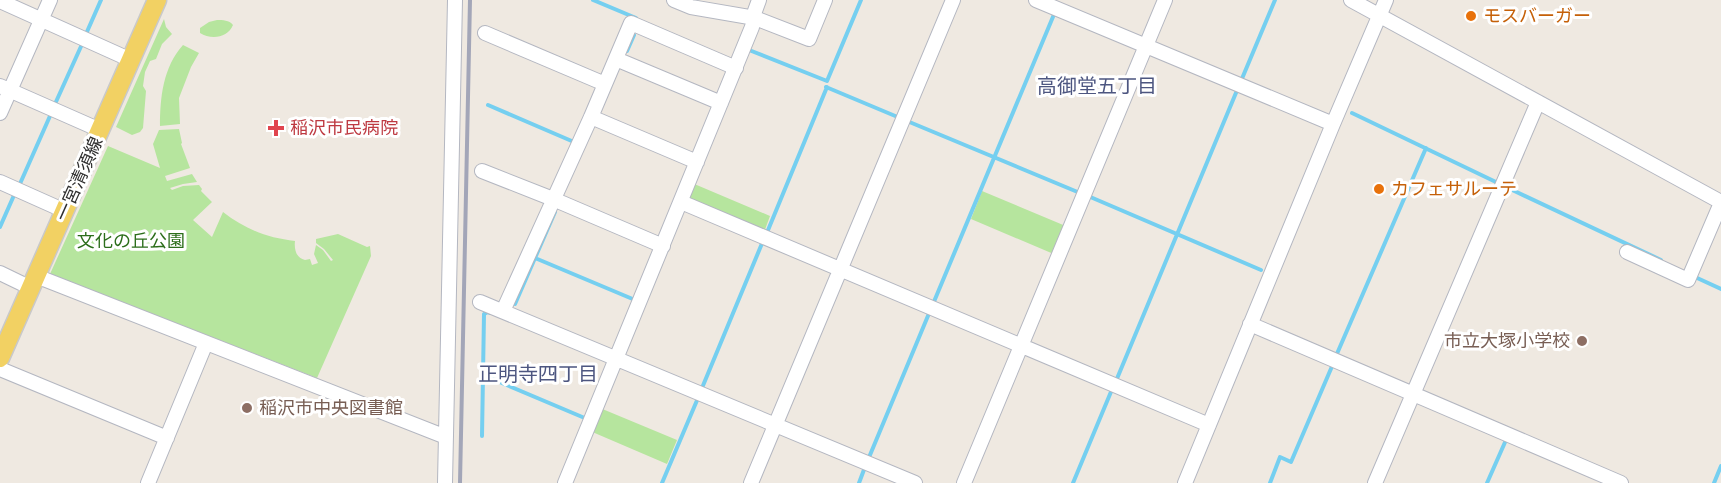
<svg xmlns="http://www.w3.org/2000/svg" width="1721" height="483" font-family="'PT Sans','Noto Sans JP',sans-serif">
  <style>
    .green { fill: #b6e59e }
    .lines { fill: none; stroke-linecap: round; stroke-linejoin: round }
    .stream { stroke: #75cff0; stroke-width: 4 }
    .minor-casing { stroke: #b4b7c1; stroke-width: 16 }
    .major-casing { stroke: #c9c9c9; stroke-width: 21 }
    .minor { stroke: #fff; stroke-width: 14 }
    .major { stroke: #f2d163; stroke-width: 18 }
    .rail { stroke: #a3a6b8; stroke-width: 4 }
    .food-dot { fill: #e8710a; stroke: #fff; stroke-width: 2 }
    .health-dot { fill: #e0444e; stroke: #fff; stroke-width: 2 }
    .education-dot { fill: #8d6e63; stroke: #fff; stroke-width: 2 }
    .labels { text-anchor: middle; stroke-width: 6; stroke-linejoin: round; paint-order: stroke }
    .food-label { font-size: 18px; fill: #c56008; stroke: #fff; text-anchor: start }
    .health-label { font-size: 18px; fill: #be3a42; stroke: #fff; text-anchor: start }
    .street-label { font-size: 18px; fill: #2e2e2e; stroke: #fff }
    .park-label { font-size: 18px; fill: #2c6e1b; stroke: #fff }
    .education-label { font-size: 18px; fill: #785e54; stroke: #fff; text-anchor: end }
    .neighbourhood-label { font-size: 20px; fill: #4d5680; stroke: #fff }
  </style>
  <rect width="100%" height="100%" fill="#efe9e1"/>
  <path class="green" d="M164,19L166,27L172,34L162,44L156,59L150,61L145,72L143,86L146,91L143,128L140,132L132,135L116,127Z
    M217,20C223,20 229,20 233,25C228,38 211,40 200,33V28L209,22Z
    M183,45L199,53L191,67L179,98L180,124L160,126C160,98 163,67 183,45Z
    M179,129L182,143L181,144L190,168L165,176L167,181L192,174L197,182L183,184L170,188L172,190L183,186L199,185L202,189L201,191L212,202L193,220L212,237L223,212C245,229 267,238 295,241C294,249 296,258 305,260L310,259L312,265L318,263L314,254L316,245L323,250L331,261L333,260L324,249L316,243V239L338,234L367,247L370,246L371,256L317,378L50,274L108,146L160,168L153,144L159,130Z
    M692,183L770,216L763,235L688,204Z
    M982,191L1068,227L1056,255L971,219Z
    M600,408L677,440L667,464L590,431Z"/>
  <g class="lines">
    <path class="stream" d="M593,0L636,18
      M86,34L101,0
      M749,50L827,81L861,0
      M627,51L634,35
      M1241,81L1275,0
      M826,87L900,118
      M55,104L83,42
      M488,105L574,142
      M1352,113L1498,183
      M907,121L1080,193
      M19,186L50,116
      M1506,187L1661,260
      M1088,196L1261,270
      M0,227L15,193
      M766,235L827,87
      M535,258L635,300
      M1695,277L1721,289
      M515,304L555,212
      M933,304L1055,12
      M1336,356L1426,148
      M483,375L587,419
      M1116,381L1238,88
      M702,388L763,241
      M482,436L484,314L488,312L490,313
      M870,455L930,311
      M662,483L698,398
      M859,483L865,467
      M1073,483L1113,387
      M1270,483L1280,457L1291,462L1333,364
      M1487,483L1506,440
      M1714,483L1721,466"/>
    <defs>
      <path id="minor" d="M674,0L691,7L755,18L809,39L825,0
        M1036,0L1333,124
        M1351,0L1721,202
        M0,1L131,60
        M485,33L605,84
        M616,59L721,103
        M0,86L100,130
        M0,113L50,0
        M591,117L697,162
        M482,171L553,199L663,246
        M0,182L65,211
        M681,202L1209,425
        M1627,252L1688,280L1721,203
        M0,273L31,288
        M36,276L446,437
        M480,302L915,483
        M503,311L591,117L631,23L736,68
        M1250,324L1621,483
        M0,369L167,438
        M148,483L206,343
        M445,483L455,0
        M565,483L752,27L755,11L759,0
        M751,483L953,0
        M964,483L1165,0
        M1185,483L1333,124L1386,0
        M1375,483L1538,102"/>
      <path id="major" d="M0,358L157,0"/>
    </defs>
    <use href="#minor" class="minor-casing"/>
    <use href="#major" class="major-casing"/>
    <use href="#minor" class="minor"/>
    <use href="#major" class="major"/>
    <path class="rail" d="M460,483L470,0"/>
  </g>
  <g class="food-dot">
    <circle cx="1471" cy="16" r="6"/>
    <circle cx="1379" cy="189" r="6"/>
  </g>
  <path class="health-dot" d="M273 119h6v6h6v6h-6v6h-6v-6h-6v-6h6z"/>
  <g class="education-dot">
    <circle cx="1582" cy="341" r="6"/>
    <circle cx="247" cy="408" r="6"/>
  </g>
  <g class="labels">
    <g class="food-label">
      <text x="1483" y="22">モスバーガー</text>
      <text x="1391" y="195">カフェサルーテ</text>
    </g>
    <g class="health-label">
      <text x="290" y="134">稲沢市民病院</text>
    </g>
    <g class="street-label">
      <text transform="translate(79 179) rotate(-66)" y="6">一宮清須線</text>
    </g>
    <g class="park-label">
      <text x="131" y="247">文化の丘公園</text>
    </g>
    <g class="education-label">
      <text x="1570" y="347">市立大塚小学校</text>
      <text x="259" y="414" text-anchor="start">稲沢市中央図書館</text>
    </g>
    <g class="neighbourhood-label">
      <text x="1097" y="93">高御堂五丁目</text>
      <text x="538" y="381">正明寺四丁目</text>
    </g>
  </g>
</svg>
